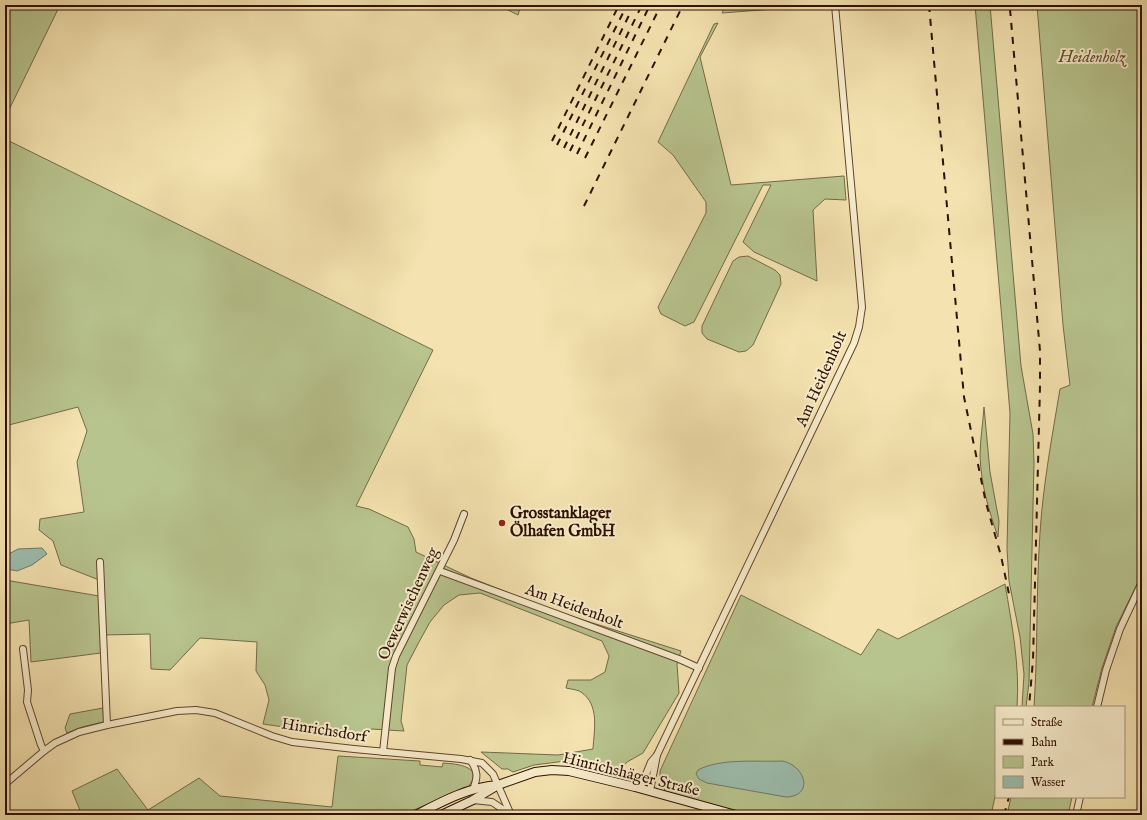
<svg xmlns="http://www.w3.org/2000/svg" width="1147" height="820" font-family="'IM FELL English',serif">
	<rect width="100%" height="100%" fill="#f4e3b0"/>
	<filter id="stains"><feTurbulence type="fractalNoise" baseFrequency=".005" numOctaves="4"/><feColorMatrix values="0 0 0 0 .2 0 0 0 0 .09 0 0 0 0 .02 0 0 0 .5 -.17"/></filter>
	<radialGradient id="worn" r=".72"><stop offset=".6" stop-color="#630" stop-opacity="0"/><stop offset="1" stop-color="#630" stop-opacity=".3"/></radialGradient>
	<g fill="#b8c48e" stroke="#736a48">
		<polygon points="5,5 60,5 5,118"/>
		<polygon points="498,5 521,5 518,15"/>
		<polygon points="726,5 827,5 722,13"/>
		<polygon points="975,5 990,5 1021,366 1033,434 1034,463 1029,682 1026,707 1022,707 1024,674 1020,637 1009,581 1007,549 1010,413"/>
		<path d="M 1037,5 L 1142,5 L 1142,574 L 1116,627 L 1102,668 L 1092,707 L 1034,707 C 1038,649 1036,591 1040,533 C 1043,485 1052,437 1060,389 L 1070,385 L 1063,325 Z"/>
		<polygon points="718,23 700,57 731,185 844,176 846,200 825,199 813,210 817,281 754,252 743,242 771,185 763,185 694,322 685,326 661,314 658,307 706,213 706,202 673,155 658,142 714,24"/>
		<path d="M 5,139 L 433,350 L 356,506 L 369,509 L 408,527 L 414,539 L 416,552 L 471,578 L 555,611 L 681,651 L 677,664 L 679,693 L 643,753 L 627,762 L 620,770 L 613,773 L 566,761 L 534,765 L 513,772 L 508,769 L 502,769 L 481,752 L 558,755 L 593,749 C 594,730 600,705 581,692 C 578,690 571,689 566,688 L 568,680 L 591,680 L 605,672 L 609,656 L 602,641 L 480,593 L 459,595 L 444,605 L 430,622 L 419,642 L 407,665 L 401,721 L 404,731 L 372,729 L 364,735 L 355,737 L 263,724 L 269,700 L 265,685 L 256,671 L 257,642 L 200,638 L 170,670 L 151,669 L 150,634 L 104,635 L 101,653 L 31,662 L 29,620 L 5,624 L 5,580 L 99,596 L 99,580 L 61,565 L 53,541 L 39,530 L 40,519 L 84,512 L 77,462 L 87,431 L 78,407 L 5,426 Z"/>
		<polygon points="748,256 775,270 780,275 781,284 753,345 746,351 739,352 707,339 702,333 702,326 733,261 739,257"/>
		<path d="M 984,407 L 990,472 L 999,521 L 998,537 C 989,511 981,485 980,456 C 980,440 983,423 984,407 Z"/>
		<path d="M 1005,584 C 1012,625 1020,666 1017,707 L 996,707 L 996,792 L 991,815 L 749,815 L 668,793 L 660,785 L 660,771 L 741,595 L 861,655 L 878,629 L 898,639 Z"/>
		<polygon points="103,708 104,720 103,722 82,727 67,733 65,728 70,714"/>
		<path d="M 338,756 L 420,761 L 420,765 L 442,767 L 443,763 C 457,764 485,766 468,787 L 402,815 L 82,815 L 72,791 L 117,769 L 148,810 L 199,778 L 220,796 L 332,807 Z"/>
		<polygon points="1011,797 1072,797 1068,815 1007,815"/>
	</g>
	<g fill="#9cbeae" stroke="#707869">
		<polygon points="42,548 47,554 32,565 17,571 7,569 5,566 5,556 18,549"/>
		<path d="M 782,761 C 805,765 815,796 786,797 L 707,783 L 699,779 L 696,774 L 698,770 C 720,758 756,762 782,761 Z"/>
	</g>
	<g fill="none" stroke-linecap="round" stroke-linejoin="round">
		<defs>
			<g id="street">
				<polyline points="100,562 107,725"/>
				<polyline points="440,571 679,659 699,668"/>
				<polyline points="23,649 28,690 27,702 41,745 44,751"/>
				<polyline points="1097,707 1106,670 1120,629 1142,582"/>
				<polyline points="383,752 392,668 396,656 454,540 464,514"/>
				<path d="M 470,760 C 478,770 478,778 473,789"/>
				<polyline points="5,784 44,751 55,743 79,732 107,725 177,711 196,710 215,713 272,736 292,742 354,749 461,759 482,763 493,774 511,815"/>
				<polyline points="640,789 651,762 657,755 854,343 859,327 862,307 835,5"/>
				<polyline points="650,791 657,755"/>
				<polyline points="473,800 492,802 510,814"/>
				<polyline points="1076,815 1080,797"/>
			</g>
			<g id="secondary">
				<path d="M 416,815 C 441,802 469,787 497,785"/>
				<polyline points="441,815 473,800 498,785 535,772 552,770 569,771 635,787 736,815"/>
			</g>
		</defs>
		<use href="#street" stroke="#60442d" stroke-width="8"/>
		<use href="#secondary" stroke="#2e0f01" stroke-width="10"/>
		<use href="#street" stroke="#f8edcc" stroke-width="6"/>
		<use href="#secondary" stroke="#f8edcc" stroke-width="8"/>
		<g stroke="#2e0f01" stroke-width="2" stroke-dasharray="7 7" stroke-linecap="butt">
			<polyline points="929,5 964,397 986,503 1001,556 1009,594"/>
			<polyline points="1010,9 1040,351 1040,386 1033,660 1029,707"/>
			<polyline points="552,141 619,5"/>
			<polyline points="557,145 627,5"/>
			<polyline points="564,148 634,5"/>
			<polyline points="570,151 642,5"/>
			<polyline points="577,154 650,5"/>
			<polyline points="585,158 661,5"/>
			<polyline points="584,206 683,5"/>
			<polyline points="1004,815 1009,797"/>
		</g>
	</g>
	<circle fill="#8f2418" stroke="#f8edcc" stroke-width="1.5" cx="502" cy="523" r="4"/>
	<g text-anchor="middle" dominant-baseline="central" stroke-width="4" stroke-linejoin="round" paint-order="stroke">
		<g font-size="16" font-style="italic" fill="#5e4e32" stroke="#f8edcc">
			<text x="1092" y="58">Heidenholz</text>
		</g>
		<g font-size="16" fill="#2e0f01" stroke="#f8edcc">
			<text transform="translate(822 379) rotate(-66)">Am Heidenholt</text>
			<text transform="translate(409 604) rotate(-65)">Oewerwischenweg</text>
			<text transform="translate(574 607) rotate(20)">Am Heidenholt</text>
			<text transform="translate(324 731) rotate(9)">Hinrichsdorf</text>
			<text transform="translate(631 775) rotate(14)">Hinrichshäger Straße</text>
		</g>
		<g font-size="16" font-weight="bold" fill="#2e0f01" stroke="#f8edcc" text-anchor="start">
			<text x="510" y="514">Grosstanklager<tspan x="510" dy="18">Ölhafen GmbH</tspan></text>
		</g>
	</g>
	<rect width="1147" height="820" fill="none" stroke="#f4e3b0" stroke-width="20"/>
	<rect x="6" y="6" width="1135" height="808" fill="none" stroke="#2e0f01" stroke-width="2"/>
	<rect x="10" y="10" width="1127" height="800" fill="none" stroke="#2e0f01"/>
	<rect x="995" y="706" width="130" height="92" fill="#f8edcc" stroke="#a7947b"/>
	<rect x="1003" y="719" width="20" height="6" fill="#f8edcc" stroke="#a7947b"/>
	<text x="1031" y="726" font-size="12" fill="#2e0f01">Straße</text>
	<rect x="1003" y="739" width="20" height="6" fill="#2e0f01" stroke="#a7947b"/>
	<text x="1031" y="746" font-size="12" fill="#2e0f01">Bahn</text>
	<rect x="1003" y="756" width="20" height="12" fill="#b8c48e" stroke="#a7947b"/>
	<text x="1031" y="766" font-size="12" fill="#2e0f01">Park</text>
	<rect x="1003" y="776" width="20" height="12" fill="#9cbeae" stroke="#a7947b"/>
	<text x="1031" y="786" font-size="12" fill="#2e0f01">Wasser</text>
	<rect width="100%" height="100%" filter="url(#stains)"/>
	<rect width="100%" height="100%" fill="url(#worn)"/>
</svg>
